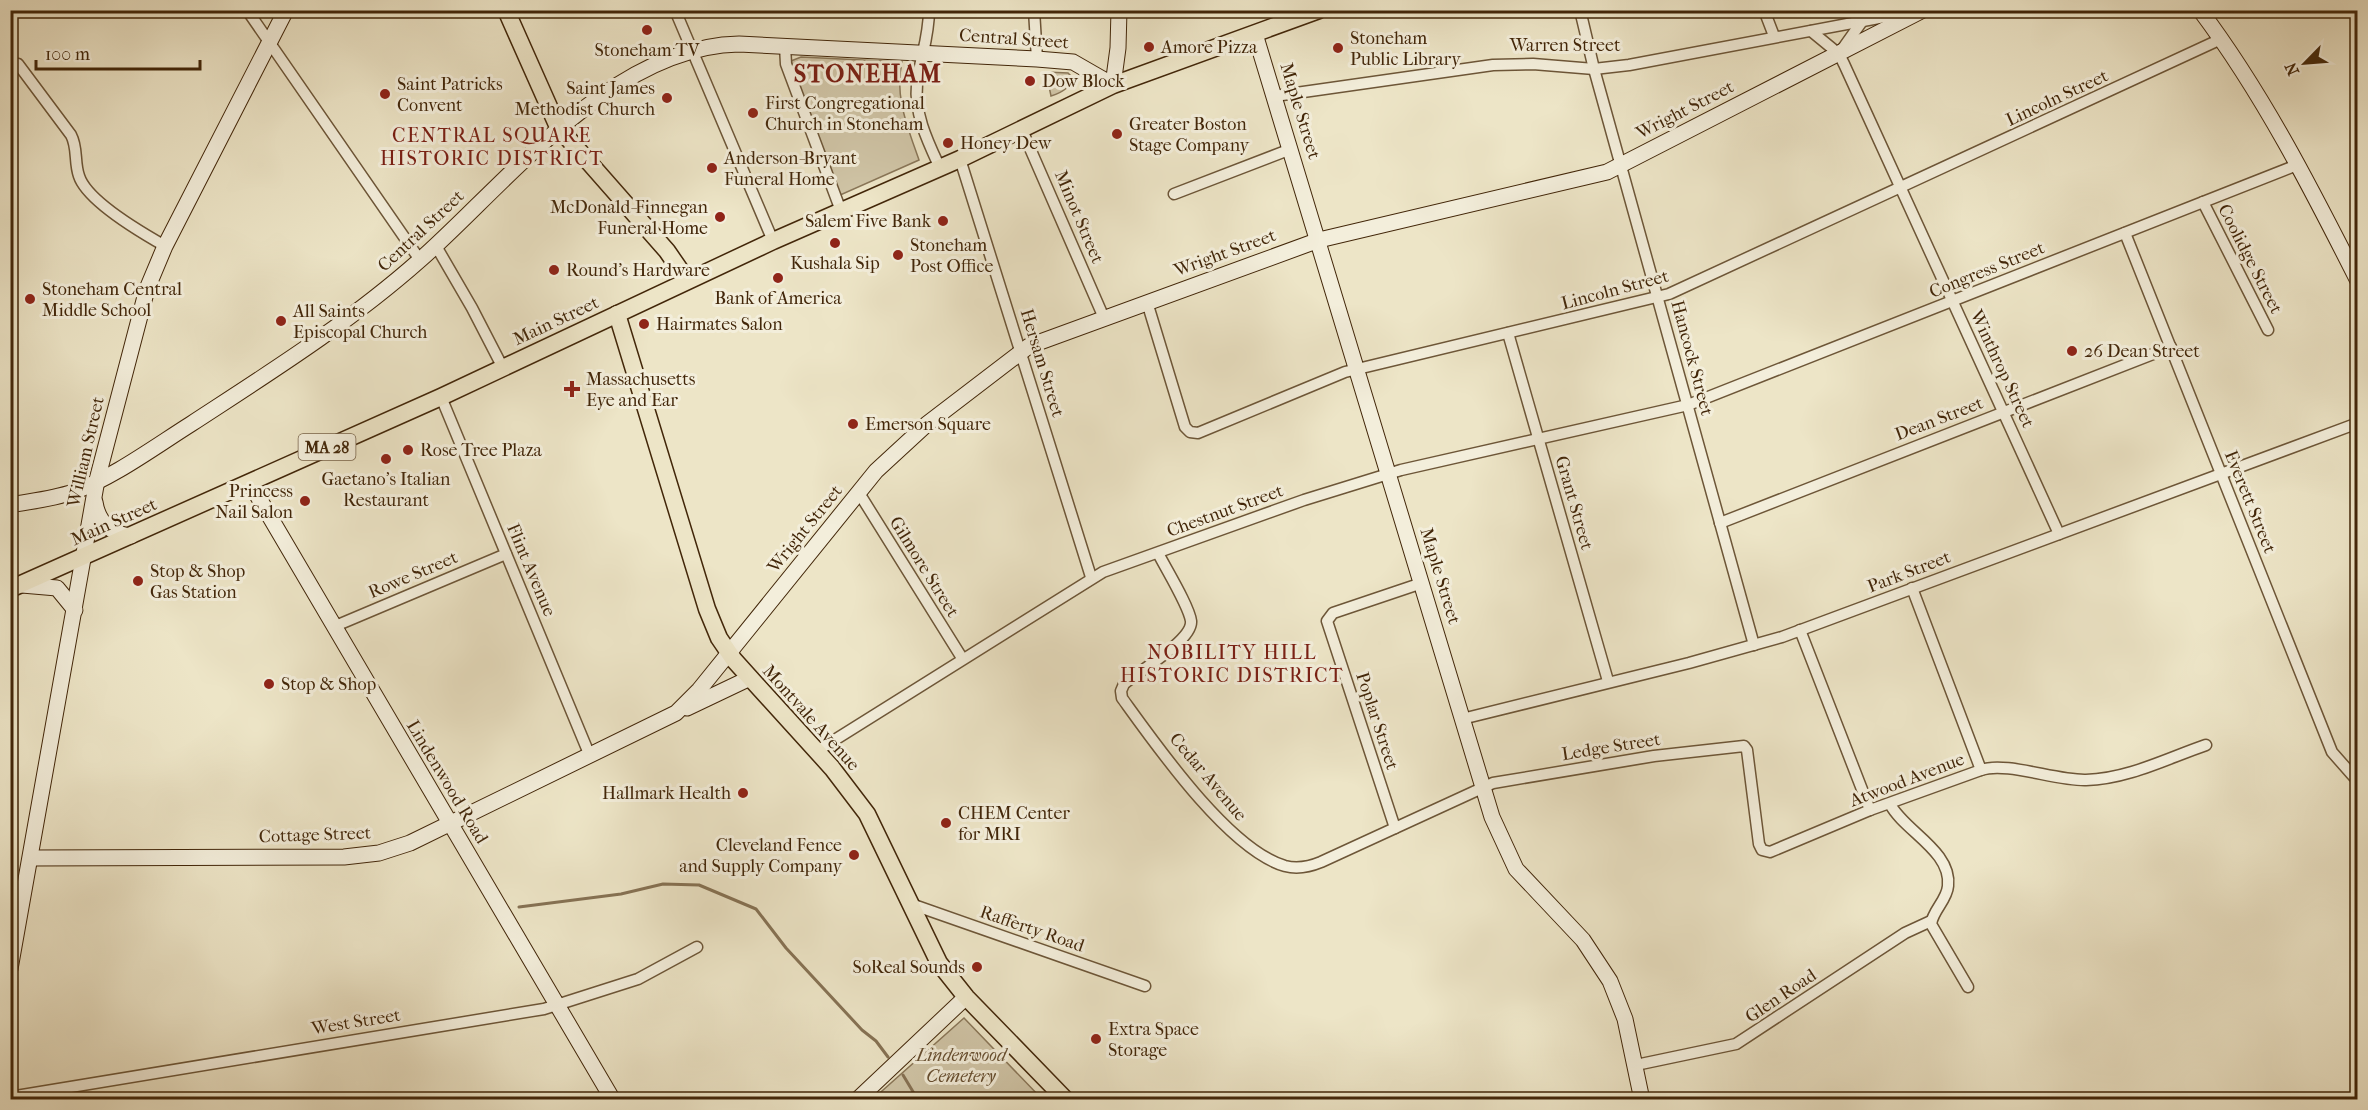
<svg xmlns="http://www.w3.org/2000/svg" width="2368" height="1110" font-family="'IM FELL French Canon',serif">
	<rect width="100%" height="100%" fill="#ede5c7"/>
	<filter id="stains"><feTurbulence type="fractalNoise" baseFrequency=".00333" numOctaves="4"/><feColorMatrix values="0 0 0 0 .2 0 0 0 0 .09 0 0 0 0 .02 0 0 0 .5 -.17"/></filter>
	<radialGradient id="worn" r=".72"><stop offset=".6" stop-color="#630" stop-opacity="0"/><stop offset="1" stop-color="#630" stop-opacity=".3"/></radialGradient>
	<g fill="#d0c5a7" stroke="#897658" stroke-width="1.5">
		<path d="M 801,57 L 902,62 C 894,96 908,128 919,160 L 838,196 L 791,61 Z"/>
		<path d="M 1046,72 L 1068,73 L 1072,77 C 1071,88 1061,93 1051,96 Z"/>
		<polygon points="964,1018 1042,1099 873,1099"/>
	</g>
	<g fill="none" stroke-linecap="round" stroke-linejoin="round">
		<g stroke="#867254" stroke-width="3">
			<polyline points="519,907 621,894 663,884 699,885 756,909 786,948 862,1030 876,1041 888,1057"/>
			<polyline points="903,1075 918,1100"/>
		</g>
		<defs>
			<g id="street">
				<polyline points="247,10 420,260"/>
				<polyline points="675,10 773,241"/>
				<path d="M 929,10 C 929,38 920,58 917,84 C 914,114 928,142 940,168"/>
				<polyline points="1034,10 1037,59"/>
				<polyline points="1580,10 1594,69 1754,645"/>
				<polyline points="1764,10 1774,36"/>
				<polyline points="1811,31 1839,54 1844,64 2059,534"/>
				<polyline points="785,46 786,64 841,211"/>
				<polyline points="1841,51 1863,20 1861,10"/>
				<path d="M 18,64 L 71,135 C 78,148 74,162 79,176 C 87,201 142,233 165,246"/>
				<polyline points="1275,96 1493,65 1533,64 1594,69 1629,65 1911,12"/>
				<polyline points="1022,130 1104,318"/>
				<polyline points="960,159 1091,577"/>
				<polyline points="1174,194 1291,149"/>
				<polyline points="2203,202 2268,330"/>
				<polyline points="2125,233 2332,752 2354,777"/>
				<polyline points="436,246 472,308 503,368"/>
				<polyline points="1147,302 1185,427 1190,432 1198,433 1345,372 1669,294 2221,39"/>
				<polyline points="1508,333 1608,681"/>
				<polyline points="441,397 590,756"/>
				<polyline points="859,493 962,658"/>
				<polyline points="1720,523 2171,347"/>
				<path d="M 1158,553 C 1166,569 1189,606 1191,621 C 1193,640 1139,671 1124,684 L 1121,691 L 1122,698 C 1156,745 1229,850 1285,866 C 1297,869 1309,867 1321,862 L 1493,783 L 1654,756 L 1744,746 L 1747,750 L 1759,844 L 1762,850 L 1770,852 L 1870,810 L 1981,770 L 1912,588"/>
				<polyline points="333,627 506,554"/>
				<polyline points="1800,630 1870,810"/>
				<polyline points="1462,719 1689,663 1782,637 2358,423"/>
				<polyline points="817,751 1103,572 1304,500 1401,470 1688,405 2297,165"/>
				<path d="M 1981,770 C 2006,761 2056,781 2086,780 C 2128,779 2168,758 2206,745"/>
				<path d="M 1890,804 C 1904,831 1952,851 1948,886 C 1947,900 1933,910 1931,924 L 1968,987"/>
				<polyline points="1395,828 1327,621 1333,613 1422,583"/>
				<polyline points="908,903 1145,986"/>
				<polyline points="1636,1065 1736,1044 1905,933 1931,921"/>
				<polyline points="10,1097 544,1009 638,979 697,947"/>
			</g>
			<g id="secondary">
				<path d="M 2200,10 C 2263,94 2311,188 2358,281"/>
				<polyline points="1255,34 1492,817 1516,869 1583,940 1610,981 1625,1019 1642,1100"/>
				<polyline points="250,483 613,1100"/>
				<path d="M 95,502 C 98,522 111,534 131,536"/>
				<path d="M 10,505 C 31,501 53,499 73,492 C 111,479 156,446 191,424 C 269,373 349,323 420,260 C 507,183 613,46 739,44 L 1037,59 L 1073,62 L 1113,85 L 1118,48 L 1119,10"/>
				<polyline points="22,585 57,588 75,610"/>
				<polyline points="687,708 750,678"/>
				<polyline points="32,858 344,857 379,853 410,843 676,713 699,690 876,471 927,424 1029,346 1319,240 1607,172 1923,10"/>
				<polyline points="10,969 97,480 147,289 165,246 286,10"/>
				<polyline points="857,1100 966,997"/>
			</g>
			<g id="primary">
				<polyline points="506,10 558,127 667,251 687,280"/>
				<polyline points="617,314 707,609 719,638 734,660 832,768 867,814 939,963 966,997 1066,1100"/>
				<polyline points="10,589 441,397 773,241 960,159 1113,85 1319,10"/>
			</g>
		</defs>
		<use href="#street" stroke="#6d5638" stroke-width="13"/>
		<use href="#secondary" stroke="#422609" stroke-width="17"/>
		<use href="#primary" stroke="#422609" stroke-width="19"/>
		<use href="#street" stroke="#f3eedb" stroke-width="10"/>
		<use href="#secondary" stroke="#f3eedb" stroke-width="15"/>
		<use href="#primary" stroke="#ede5c7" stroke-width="16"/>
	</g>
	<g fill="#8f2418" stroke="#f3eedb" stroke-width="2">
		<circle cx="647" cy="30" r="6"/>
		<circle cx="1149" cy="47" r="6"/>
		<circle cx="1338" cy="48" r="6"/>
		<circle cx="1030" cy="81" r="6"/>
		<circle cx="385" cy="94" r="6"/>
		<circle cx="667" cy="98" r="6"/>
		<circle cx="753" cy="113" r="6"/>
		<circle cx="1117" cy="134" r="6"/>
		<circle cx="948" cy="143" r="6"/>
		<circle cx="712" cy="168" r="6"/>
		<circle cx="720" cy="217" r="6"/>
		<circle cx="943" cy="221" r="6"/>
		<circle cx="835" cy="243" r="6"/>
		<circle cx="898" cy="255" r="6"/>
		<circle cx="554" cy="270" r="6"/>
		<circle cx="778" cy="278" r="6"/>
		<circle cx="30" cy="299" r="6"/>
		<circle cx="281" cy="321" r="6"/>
		<circle cx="644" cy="324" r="6"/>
		<circle cx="2072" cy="351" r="6"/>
		<path d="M569 380h6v6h6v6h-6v6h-6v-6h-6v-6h6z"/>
		<circle cx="853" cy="424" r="6"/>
		<circle cx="408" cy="450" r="6"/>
		<circle cx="386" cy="459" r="6"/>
		<circle cx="305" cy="501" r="6"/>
		<circle cx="138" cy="581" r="6"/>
		<circle cx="269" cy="684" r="6"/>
		<circle cx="743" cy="793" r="6"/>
		<circle cx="946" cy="823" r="6"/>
		<circle cx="854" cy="855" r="6"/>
		<circle cx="977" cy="967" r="6"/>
		<circle cx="1096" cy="1039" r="6"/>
	</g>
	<g text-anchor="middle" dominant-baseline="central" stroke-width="6" stroke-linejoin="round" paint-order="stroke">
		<rect fill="#f3eedb" stroke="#776248" stroke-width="1.5" x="298.5" y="434" width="57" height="26" rx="4.5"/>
		<g font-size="16" font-weight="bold" fill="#422609">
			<text x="327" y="447">MA 28</text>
		</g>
		<g font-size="18" fill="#422609" stroke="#f3eedb" text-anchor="start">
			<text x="1350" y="38">Stoneham<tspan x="1350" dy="21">Public Library</tspan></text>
			<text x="1161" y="47">Amore Pizza</text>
			<text x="647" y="50" text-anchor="middle">Stoneham TV</text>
			<text x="1042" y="81">Dow Block</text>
			<text x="397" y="84">Saint Patricks<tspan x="397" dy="21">Convent</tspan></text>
			<text x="655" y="88" text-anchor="end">Saint James<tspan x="655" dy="21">Methodist Church</tspan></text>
			<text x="765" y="103">First Congregational<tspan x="765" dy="21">Church in Stoneham</tspan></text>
			<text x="1129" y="124">Greater Boston<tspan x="1129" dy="21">Stage Company</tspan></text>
			<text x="960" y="143">Honey Dew</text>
			<text x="724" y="158">Anderson-Bryant<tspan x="724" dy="21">Funeral Home</tspan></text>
			<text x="708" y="207" text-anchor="end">McDonald-Finnegan<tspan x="708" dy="21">Funeral Home</tspan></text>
			<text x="931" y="221" text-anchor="end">Salem Five Bank</text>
			<text x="910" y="245">Stoneham<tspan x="910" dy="21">Post Office</tspan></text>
			<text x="835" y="263" text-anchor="middle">Kushala Sip</text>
			<text x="566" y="270">Round's Hardware</text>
			<text x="42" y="289">Stoneham Central<tspan x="42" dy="21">Middle School</tspan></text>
			<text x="778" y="298" text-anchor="middle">Bank of America</text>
			<text x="293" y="311">All Saints<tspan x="293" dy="21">Episcopal Church</tspan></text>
			<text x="656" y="324">Hairmates Salon</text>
			<text x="2084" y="351">26 Dean Street</text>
			<text x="586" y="379">Massachusetts<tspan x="586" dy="21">Eye and Ear</tspan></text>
			<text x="865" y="424">Emerson Square</text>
			<text x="420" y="450">Rose Tree Plaza</text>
			<text x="386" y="479" text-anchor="middle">Gaetano's Italian<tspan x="386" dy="21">Restaurant</tspan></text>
			<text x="293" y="491" text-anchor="end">Princess<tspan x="293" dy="21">Nail Salon</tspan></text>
			<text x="150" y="571">Stop &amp; Shop<tspan x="150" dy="21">Gas Station</tspan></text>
			<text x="281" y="684">Stop &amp; Shop</text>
			<text x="731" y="793" text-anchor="end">Hallmark Health</text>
			<text x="958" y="813">CHEM Center<tspan x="958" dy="21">for MRI</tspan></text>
			<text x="842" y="845" text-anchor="end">Cleveland Fence<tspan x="842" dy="21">and Supply Company</tspan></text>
			<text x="965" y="967" text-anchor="end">SoReal Sounds</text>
			<text x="1108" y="1029">Extra Space<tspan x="1108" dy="21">Storage</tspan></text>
		</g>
		<g font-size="18" fill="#422609" stroke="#f3eedb">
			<text transform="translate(1014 39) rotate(4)">Central Street</text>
			<text x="1565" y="45">Warren Street</text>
			<text transform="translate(2057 98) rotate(-25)">Lincoln Street</text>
			<text transform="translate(1685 110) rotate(-27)">Wright Street</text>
			<text transform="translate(1300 111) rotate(73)">Maple Street</text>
			<text transform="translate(1079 217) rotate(67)">Minot Street</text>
			<text transform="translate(421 231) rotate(-43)">Central Street</text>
			<text transform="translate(1225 253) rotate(-20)">Wright Street</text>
			<text transform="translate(2250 259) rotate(63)">Coolidge Street</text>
			<text transform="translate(1987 270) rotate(-22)">Congress Street</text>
			<text transform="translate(1615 290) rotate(-15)">Lincoln Street</text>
			<text transform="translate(556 321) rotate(-25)">Main Street</text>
			<text transform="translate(1692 358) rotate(75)">Hancock Street</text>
			<text transform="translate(1042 363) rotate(73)">Hersam Street</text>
			<text transform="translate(2002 369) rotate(65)">Winthrop Street</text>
			<text transform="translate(1939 419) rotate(-21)">Dean Street</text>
			<text transform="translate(86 452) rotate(-77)">William Street</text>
			<text transform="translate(2250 502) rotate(68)">Everett Street</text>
			<text transform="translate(1574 503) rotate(74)">Grant Street</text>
			<text transform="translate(1225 511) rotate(-20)">Chestnut Street</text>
			<text transform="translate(114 522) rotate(-24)">Main Street</text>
			<text transform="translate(805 529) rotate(-51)">Wright Street</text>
			<text transform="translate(924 567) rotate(58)">Gilmore Street</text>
			<text transform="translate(531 570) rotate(67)">Flint Avenue</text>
			<text transform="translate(1909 572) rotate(-21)">Park Street</text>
			<text transform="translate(413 575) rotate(-23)">Rowe Street</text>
			<text transform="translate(1440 576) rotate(73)">Maple Street</text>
			<text transform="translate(811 718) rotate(48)">Montvale Avenue</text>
			<text transform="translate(1377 721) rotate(72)">Poplar Street</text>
			<text transform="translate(1611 747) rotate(-9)">Ledge Street</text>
			<text transform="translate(1208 777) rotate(50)">Cedar Avenue</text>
			<text transform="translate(1907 780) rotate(-21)">Atwood Avenue</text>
			<text transform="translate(447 782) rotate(59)">Lindenwood Road</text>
			<text transform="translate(315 835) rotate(-2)">Cottage Street</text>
			<text transform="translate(1032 929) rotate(19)">Rafferty Road</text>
			<text transform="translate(1781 996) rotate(-34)">Glen Road</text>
			<text transform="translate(356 1022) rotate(-9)">West Street</text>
		</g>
		<g font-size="18" font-style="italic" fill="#664e30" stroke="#f3eedb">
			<text x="961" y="1055">Lindenwood<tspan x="961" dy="21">Cemetery</tspan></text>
		</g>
		<g font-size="20" letter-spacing="1.5" fill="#7a1f14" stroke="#f3eedb">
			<text x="492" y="135">CENTRAL SQUARE<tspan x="492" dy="23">HISTORIC DISTRICT</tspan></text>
			<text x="1232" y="652">NOBILITY HILL<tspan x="1232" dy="23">HISTORIC DISTRICT</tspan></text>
		</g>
		<g font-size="24" font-weight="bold" letter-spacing="1.5" fill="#7a1f14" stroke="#f3eedb">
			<text x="868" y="74">STONEHAM</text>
		</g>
	</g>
	<rect width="2368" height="1110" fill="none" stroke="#ede5c7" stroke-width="36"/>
	<rect x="12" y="12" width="2344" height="1086" fill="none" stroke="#422609" stroke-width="3"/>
	<rect x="18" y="18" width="2332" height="1074" fill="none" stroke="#422609" stroke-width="1.5"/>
	<g transform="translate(2305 63) rotate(245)" stroke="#f3eedb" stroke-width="4.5" paint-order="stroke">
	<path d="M0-4.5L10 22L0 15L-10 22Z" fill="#422609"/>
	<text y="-9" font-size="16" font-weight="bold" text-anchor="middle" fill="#422609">N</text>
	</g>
	<path d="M36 60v9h164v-9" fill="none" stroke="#422609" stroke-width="3"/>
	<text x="45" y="60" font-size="18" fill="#422609" stroke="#f3eedb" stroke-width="4.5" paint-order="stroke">100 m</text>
	<rect width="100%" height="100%" filter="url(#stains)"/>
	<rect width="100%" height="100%" fill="url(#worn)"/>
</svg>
